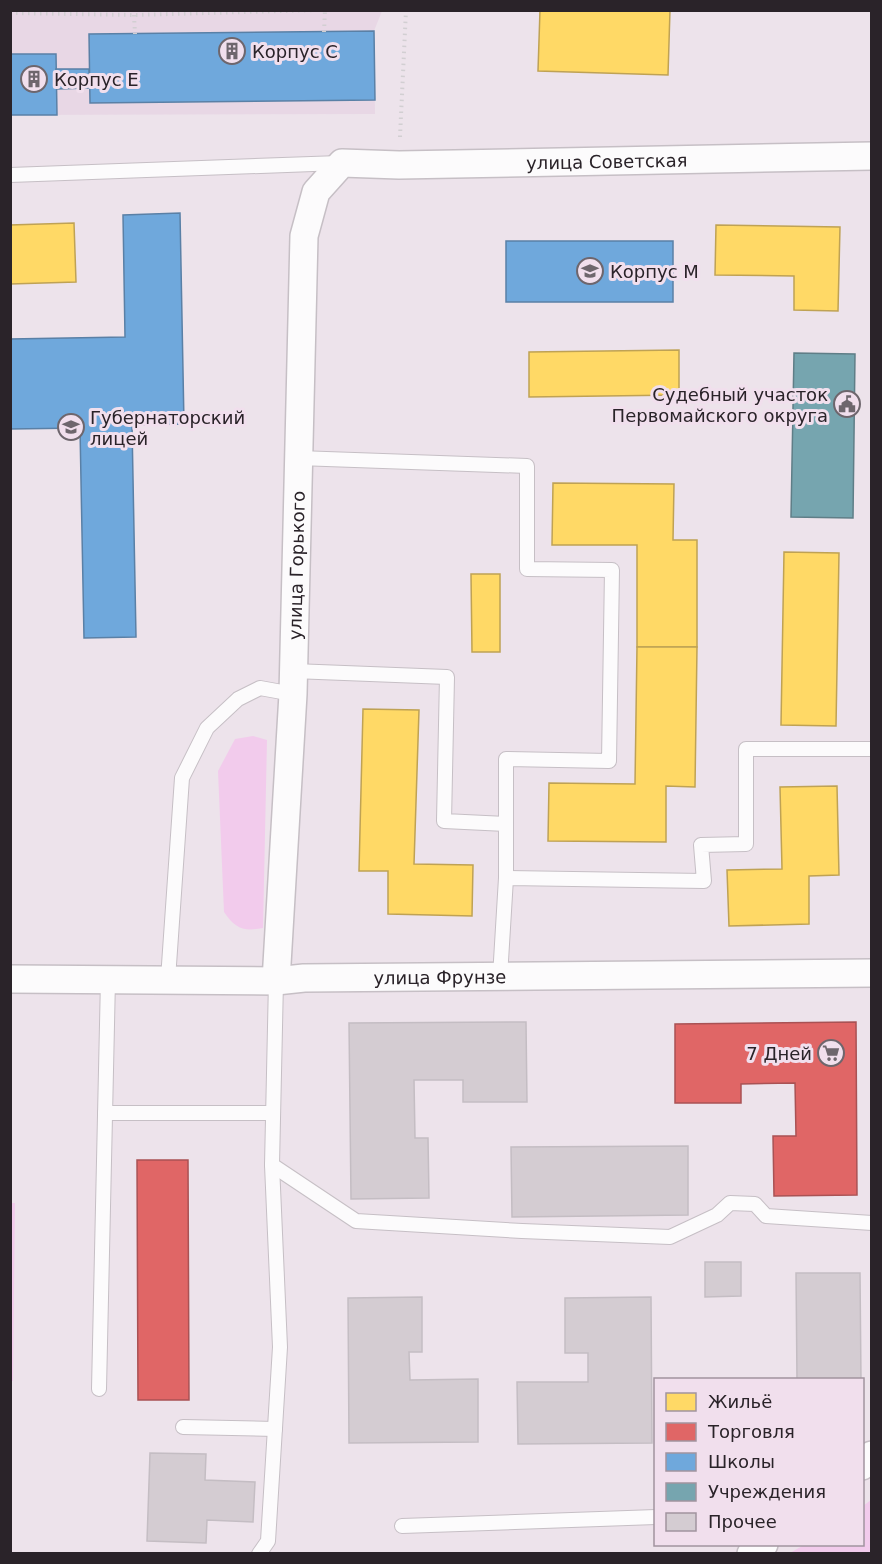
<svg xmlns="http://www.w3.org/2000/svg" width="882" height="1564" font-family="'DejaVu Sans',sans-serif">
	<rect width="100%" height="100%" fill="#ede3eb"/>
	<polygon fill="#e8d7e5" points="10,11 382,11 374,31 375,114 11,115"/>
	<g fill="#f2cbec">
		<path d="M 253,736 L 267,740 L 263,928 C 243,932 235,928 224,912 L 218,771 L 235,739 Z"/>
		<polygon points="11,1203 15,1203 13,1381 10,1381"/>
		<polygon points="871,1500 871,1553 790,1553 804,1545 862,1544 863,1506"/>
	</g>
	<g fill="#ffd966" stroke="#bfa254" stroke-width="1.5">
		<polygon points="540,10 670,10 668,75 538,71"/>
		<polygon points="74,223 76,282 10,284 10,225"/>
		<polygon points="716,225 840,227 838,311 794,310 794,276 715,275"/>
		<polygon points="679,350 679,395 529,397 529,352"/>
		<polygon points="553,483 674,484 673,540 697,540 697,647 637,647 637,545 552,545"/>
		<polygon points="784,552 839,553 836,726 781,725"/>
		<polygon points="471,574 500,574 500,652 472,652"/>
		<polygon points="637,647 697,647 695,787 666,786 666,842 548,841 549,783 635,784"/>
		<polygon points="363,709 419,710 414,864 473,865 472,916 388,914 388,871 359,871"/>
		<polygon points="837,786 839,875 809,876 809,924 729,926 727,870 782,869 780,787"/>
	</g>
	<g fill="#e06666" stroke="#a95254" stroke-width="1.5">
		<polygon points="856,1022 857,1195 774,1196 773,1136 796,1136 795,1083 741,1084 741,1103 675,1103 675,1024"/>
		<polygon points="137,1160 188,1160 189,1400 138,1400"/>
	</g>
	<g fill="#6fa8dc" stroke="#5a80a6" stroke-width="1.5">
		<polygon points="374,31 375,100 90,103 89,34"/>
		<polygon points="10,54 56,54 57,115 10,115"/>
		<polygon points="56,69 89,69 89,88 57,89"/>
		<polygon points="180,213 184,424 132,425 136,637 84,638 80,428 10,429 10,339 125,337 123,215"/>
		<rect x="506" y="241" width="167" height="61"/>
	</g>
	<polygon fill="#76a5af" stroke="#5f7e87" stroke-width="1.5" points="794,353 855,354 853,518 791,517"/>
	<g fill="#d4ccd2" stroke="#c4bdc3" stroke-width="1.5">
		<polygon points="526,1022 527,1102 463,1102 463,1080 414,1080 415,1138 428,1138 429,1198 351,1199 349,1023"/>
		<polygon points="688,1146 688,1215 512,1217 511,1147"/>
		<polygon points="705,1262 741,1262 741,1296 705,1297"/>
		<polygon points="796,1273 860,1273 861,1380 797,1380"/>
		<polygon points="422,1297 422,1352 409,1352 410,1380 478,1379 478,1442 349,1443 348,1298"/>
		<polygon points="651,1297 652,1443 518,1444 517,1382 588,1382 588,1353 565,1353 565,1298"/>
		<polygon points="150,1453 206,1454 205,1480 255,1482 253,1522 207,1520 206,1543 147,1541"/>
	</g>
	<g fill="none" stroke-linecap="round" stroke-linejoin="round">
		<defs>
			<g id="service">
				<polyline points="10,175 340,163"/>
				<polyline points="298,458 527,466 527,569 612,570 609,761 506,759 506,824"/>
				<polyline points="293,671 447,677 444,821 506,824 506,878"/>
				<polyline points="500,977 506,878 704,881 701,845 746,844 746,749 872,749"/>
				<polyline points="168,979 182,778 207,728 238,699 260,688 293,694"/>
				<polyline points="105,1113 273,1113"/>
				<polyline points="272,1165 356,1221 522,1231 670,1237 717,1215 730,1203 755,1204 766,1216 872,1223"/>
				<polyline points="99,1389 108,979"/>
				<polyline points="183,1427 275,1429"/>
				<polyline points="402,1526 656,1517"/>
				<polyline points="259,1554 268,1541 280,1347 272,1165 276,981"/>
			</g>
			<g id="minor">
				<path id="s1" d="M 10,979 L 276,981 L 304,978 L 872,973"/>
				<path id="s2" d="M 276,981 L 293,694 L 304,236 L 316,192 L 342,163 L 399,165 L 872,156"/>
				<polyline points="862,1466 872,1455"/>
				<polyline points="751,1554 764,1544"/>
			</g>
		</defs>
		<use href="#service" stroke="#c6bfc5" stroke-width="16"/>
		<use href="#minor" stroke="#c6bfc5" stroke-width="30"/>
		<g stroke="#d2cfd2" stroke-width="4" stroke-dasharray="1.5 4.5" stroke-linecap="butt">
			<polyline points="10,13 134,15 319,10"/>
			<polyline points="134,15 135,34"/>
			<polyline points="324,32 325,10"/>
			<polyline points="400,137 406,10"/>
		</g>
		<use href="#service" stroke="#fcfbfc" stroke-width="14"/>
		<use href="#minor" stroke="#fcfbfc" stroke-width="27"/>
	</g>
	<defs>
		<symbol id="building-ring" viewBox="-11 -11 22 22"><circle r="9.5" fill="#f1dfed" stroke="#6e666d" stroke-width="1.5"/><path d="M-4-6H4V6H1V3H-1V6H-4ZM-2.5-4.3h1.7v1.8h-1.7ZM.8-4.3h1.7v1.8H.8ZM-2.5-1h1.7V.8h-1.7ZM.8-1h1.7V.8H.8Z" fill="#6e666d"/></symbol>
		<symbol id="university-ring" viewBox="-11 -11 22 22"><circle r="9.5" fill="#f1dfed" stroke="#6e666d" stroke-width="1.5"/><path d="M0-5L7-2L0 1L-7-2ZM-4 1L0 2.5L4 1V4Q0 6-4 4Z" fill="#6e666d"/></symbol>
		<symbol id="civic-ring" viewBox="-11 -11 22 22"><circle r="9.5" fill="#f1dfed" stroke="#6e666d" stroke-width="1.5"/><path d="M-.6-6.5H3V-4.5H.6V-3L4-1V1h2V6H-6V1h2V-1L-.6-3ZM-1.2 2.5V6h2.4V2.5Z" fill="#6e666d"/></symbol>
		<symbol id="school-ring" viewBox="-11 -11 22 22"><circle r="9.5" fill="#f1dfed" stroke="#6e666d" stroke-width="1.5"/><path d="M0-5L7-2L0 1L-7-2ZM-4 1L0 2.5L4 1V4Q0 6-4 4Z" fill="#6e666d"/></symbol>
		<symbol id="supermarket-ring" viewBox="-11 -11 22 22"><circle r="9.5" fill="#f1dfed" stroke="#6e666d" stroke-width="1.5"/><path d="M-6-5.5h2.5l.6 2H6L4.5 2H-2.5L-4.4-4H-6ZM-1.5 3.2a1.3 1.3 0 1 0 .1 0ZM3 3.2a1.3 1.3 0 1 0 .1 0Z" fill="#6e666d"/></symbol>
	</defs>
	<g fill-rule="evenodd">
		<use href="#building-ring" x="217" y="36" width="30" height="30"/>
		<use href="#building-ring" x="19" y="64" width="30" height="30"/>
		<use href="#university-ring" x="575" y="256" width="30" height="30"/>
		<use href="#civic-ring" x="832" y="389" width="30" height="30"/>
		<use href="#school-ring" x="56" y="412" width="30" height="30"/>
		<use href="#supermarket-ring" x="816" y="1038" width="30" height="30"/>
	</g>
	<g text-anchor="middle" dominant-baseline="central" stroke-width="6" stroke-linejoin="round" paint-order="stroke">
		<g font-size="18" fill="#2a2329" stroke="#f1dfed" text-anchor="start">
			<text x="252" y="51">Корпус С</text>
			<text x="54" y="79">Корпус Е</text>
			<text x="610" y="271">Корпус M</text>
			<text x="828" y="394" text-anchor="end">Судебный участок<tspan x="828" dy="21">Первомайского округа</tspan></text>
			<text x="90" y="417">Губернаторский<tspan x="90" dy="21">лицей</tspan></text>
			<text x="812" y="1053" text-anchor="end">7 Дней</text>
		</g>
		<g font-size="18" fill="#2a2329" stroke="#f1dfed">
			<text stroke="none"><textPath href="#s2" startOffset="1095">улица Советская</textPath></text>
			<text stroke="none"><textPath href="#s2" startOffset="416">улица Горького</textPath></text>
			<text stroke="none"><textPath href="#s1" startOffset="430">улица Фрунзе</textPath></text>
		</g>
	</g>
	<rect width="882" height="1564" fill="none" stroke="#2a2329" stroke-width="24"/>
	<rect x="654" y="1378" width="210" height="168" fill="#f1dfed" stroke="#a1949f" stroke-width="1.5"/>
	<rect x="666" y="1393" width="30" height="18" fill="#ffd966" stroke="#a1949f" stroke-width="1.5"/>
	<text x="708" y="1408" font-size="18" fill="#2a2329">Жильё</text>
	<rect x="666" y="1423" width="30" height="18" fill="#e06666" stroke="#a1949f" stroke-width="1.5"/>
	<text x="708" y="1438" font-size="18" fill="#2a2329">Торговля</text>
	<rect x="666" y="1453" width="30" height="18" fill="#6fa8dc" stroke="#a1949f" stroke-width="1.5"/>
	<text x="708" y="1468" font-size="18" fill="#2a2329">Школы</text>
	<rect x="666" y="1483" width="30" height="18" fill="#76a5af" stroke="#a1949f" stroke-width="1.5"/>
	<text x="708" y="1498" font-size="18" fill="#2a2329">Учреждения</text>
	<rect x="666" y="1513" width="30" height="18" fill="#d4ccd2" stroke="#a1949f" stroke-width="1.5"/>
	<text x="708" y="1528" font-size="18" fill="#2a2329">Прочее</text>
</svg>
